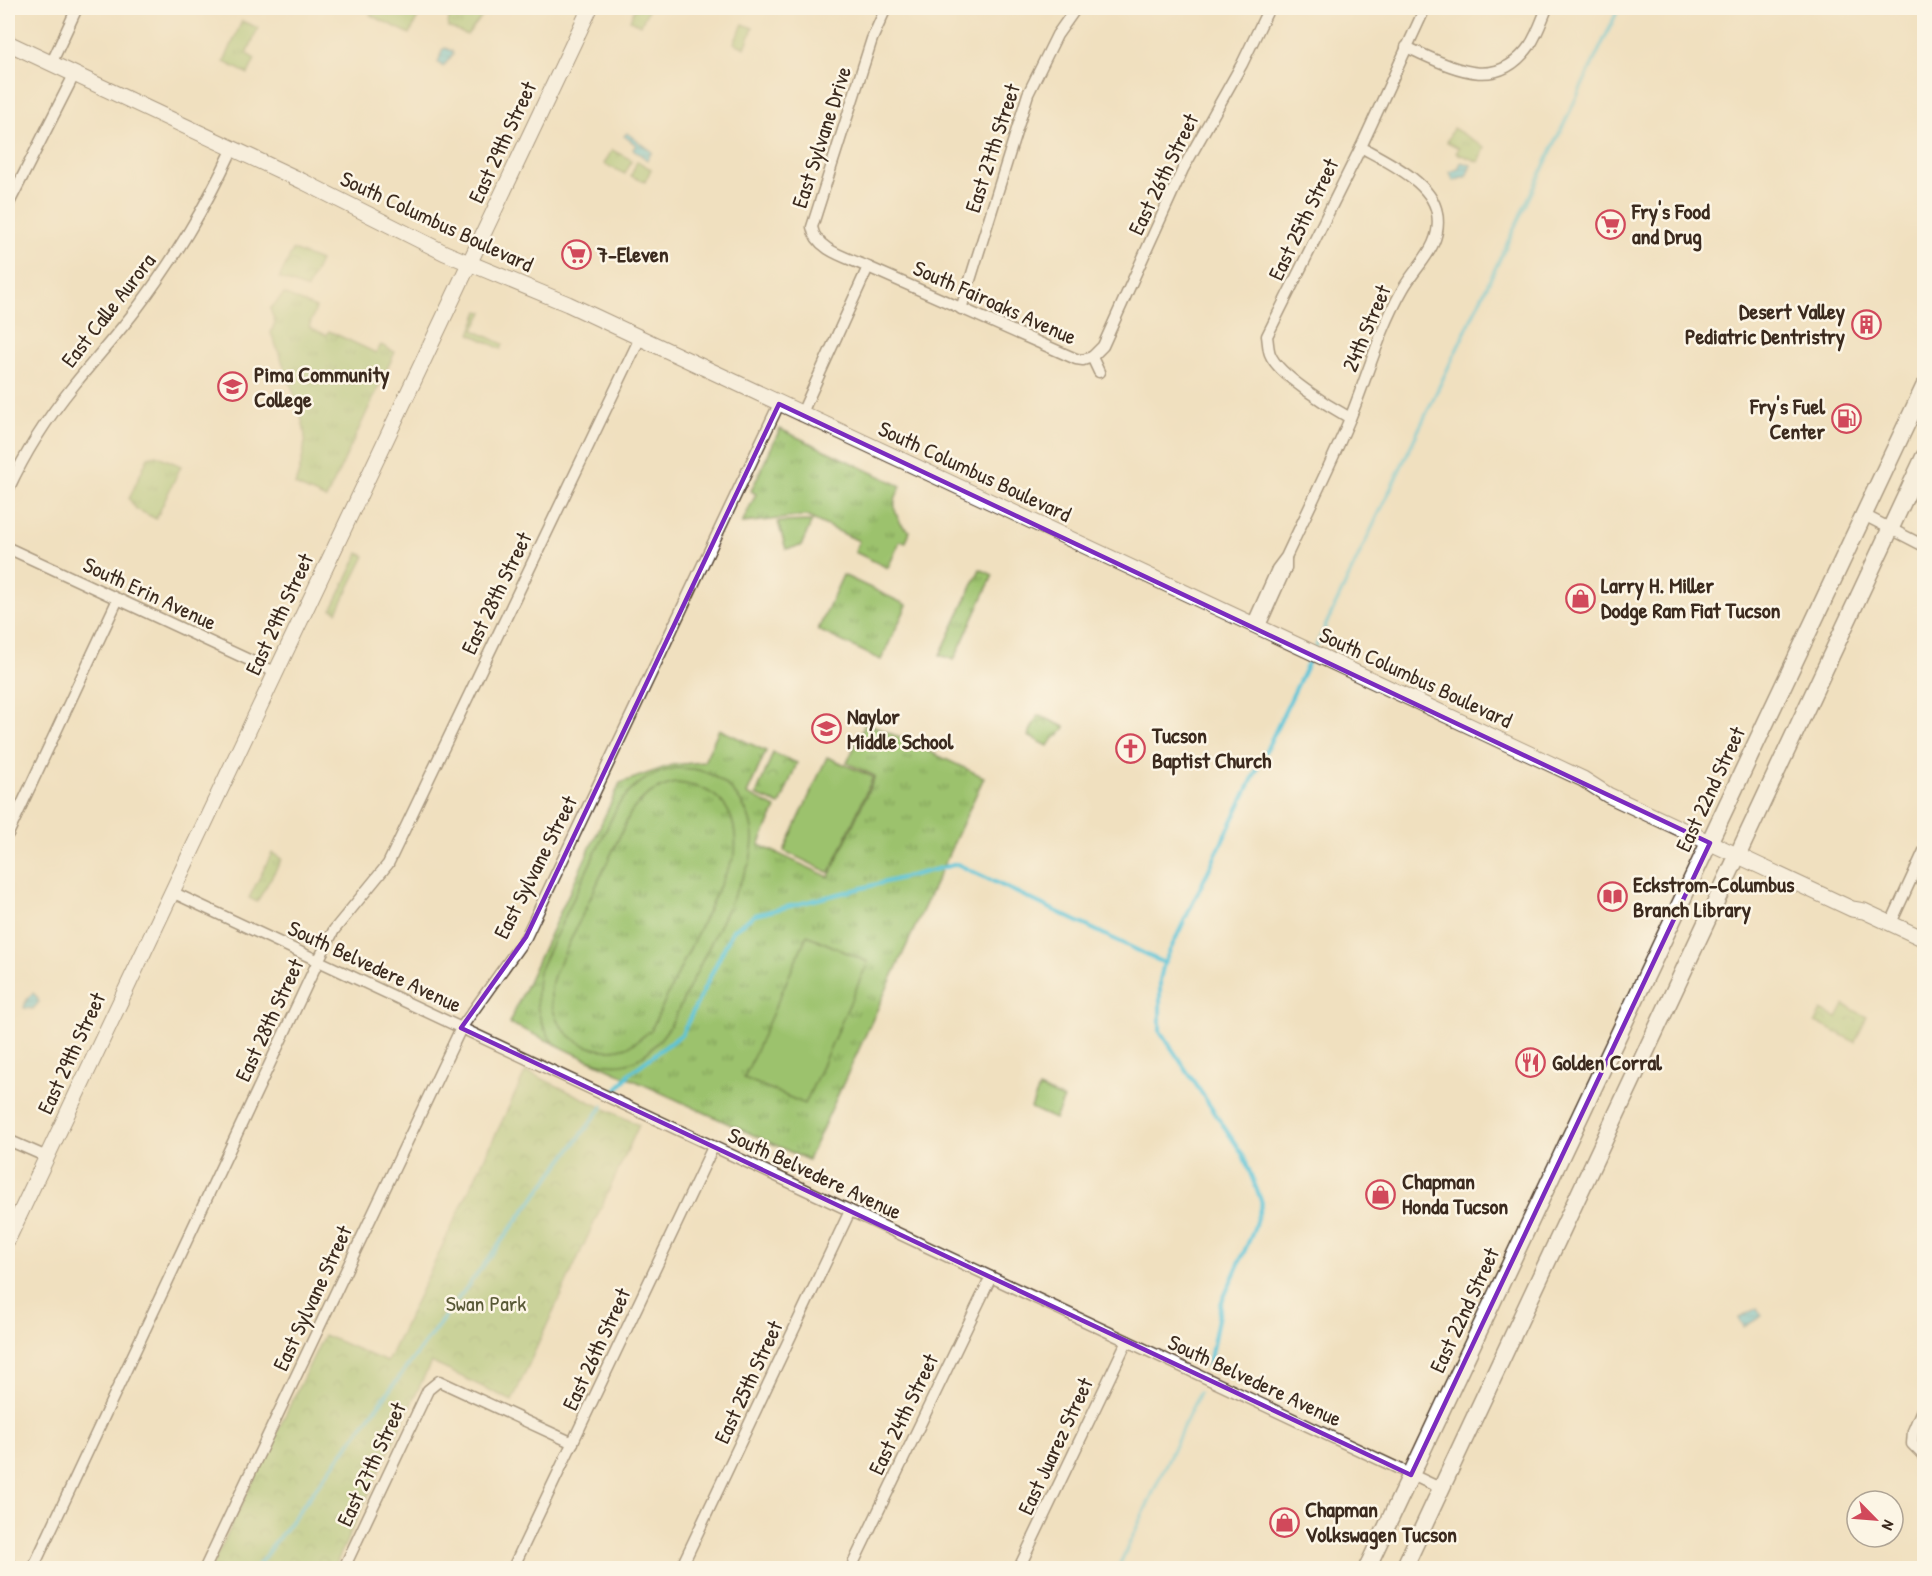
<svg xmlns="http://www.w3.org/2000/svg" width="1932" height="1576" font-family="'Patrick Hand',sans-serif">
	<defs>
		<pattern id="grass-tufts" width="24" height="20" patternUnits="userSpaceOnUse" patternTransform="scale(1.5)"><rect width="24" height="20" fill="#9cc26d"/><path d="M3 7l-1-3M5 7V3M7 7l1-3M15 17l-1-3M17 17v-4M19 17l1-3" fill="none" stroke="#809e59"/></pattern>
		<pattern id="park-crowns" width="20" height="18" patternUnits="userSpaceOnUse" patternTransform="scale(1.5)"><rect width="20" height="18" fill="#9cc26d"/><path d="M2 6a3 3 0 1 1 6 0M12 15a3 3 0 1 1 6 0" fill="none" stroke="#809e59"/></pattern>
		<pattern id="water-rules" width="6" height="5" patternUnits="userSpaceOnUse" patternTransform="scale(1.5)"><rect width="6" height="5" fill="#5bc4d8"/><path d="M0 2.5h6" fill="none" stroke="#4c9faf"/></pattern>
	</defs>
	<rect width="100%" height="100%" fill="#fcf5e5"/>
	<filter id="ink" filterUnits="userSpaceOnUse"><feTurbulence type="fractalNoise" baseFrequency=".0167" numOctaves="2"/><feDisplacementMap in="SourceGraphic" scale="12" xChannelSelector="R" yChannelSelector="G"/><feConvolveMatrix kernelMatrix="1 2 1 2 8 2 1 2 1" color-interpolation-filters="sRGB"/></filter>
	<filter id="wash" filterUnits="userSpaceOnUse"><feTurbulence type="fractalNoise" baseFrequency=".008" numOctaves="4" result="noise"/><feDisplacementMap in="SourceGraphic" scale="24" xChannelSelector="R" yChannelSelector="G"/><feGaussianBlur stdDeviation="1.35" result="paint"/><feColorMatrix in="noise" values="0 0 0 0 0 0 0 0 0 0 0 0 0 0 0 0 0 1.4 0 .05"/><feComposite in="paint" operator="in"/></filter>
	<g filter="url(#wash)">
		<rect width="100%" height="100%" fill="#f0e0bf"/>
		<g fill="url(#grass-tufts)" stroke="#6c7646" stroke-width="1.5">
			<polygon points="450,8 489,8 467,35 448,27"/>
			<polygon points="242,21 258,28 247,54 255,59 248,74 224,62"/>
			<polygon points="1453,128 1485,147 1479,162 1456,153 1459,148 1447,142"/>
			<path d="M 284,294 L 316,308 L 309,327 L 326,335 L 329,331 L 376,353 L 381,345 L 395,352 L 326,499 L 295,485 C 300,470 304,456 305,440 C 305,415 281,359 271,333 L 275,322 L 270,309 Z"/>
			<polygon points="479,311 483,312 474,330 503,344 501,349 470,334"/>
			<path d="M 780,429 L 901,486 C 899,490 896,496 895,500 C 893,512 900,527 910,531 L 906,542 L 900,541 L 888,568 L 855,552 L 859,541 L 806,516 L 742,523 L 756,494 L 751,491 Z"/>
			<polygon points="156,455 181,466 156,519 136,509 129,499 148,457"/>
			<polygon points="359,553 365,556 337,612 332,609"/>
			<polygon points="980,569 993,575 954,660 940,655"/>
			<polygon points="843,575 907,605 881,660 818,630"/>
			<polygon points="866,722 984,777 808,1160 509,1023 620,783 672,765 704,762 719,729 766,751 747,794 776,808 759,845 829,877 875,776 847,763"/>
			<polygon points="272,853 282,859 257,902 249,898"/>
		</g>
		<g fill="url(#park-crowns)" stroke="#6c7646" stroke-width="1.5">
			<polygon points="635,8 649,8 641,25 630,20"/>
			<polygon points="743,24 753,28 745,48 734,43"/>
			<polygon points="612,150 632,160 625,174 604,164"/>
			<polygon points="293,250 320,261 307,289 279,278"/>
			<path d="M 1038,715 L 1065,727 C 1061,736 1052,737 1048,746 L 1028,736 Z"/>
			<polygon points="773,753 797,763 780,805 756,795"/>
			<polygon points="1844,1005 1867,1017 1855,1042 1815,1022 1821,1010 1837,1018"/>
			<polygon points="526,1071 639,1125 512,1401 431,1362 334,1568 211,1568 324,1335 387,1362"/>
		</g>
		<g fill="#9cc26d" stroke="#6c7646" stroke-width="1.5" fill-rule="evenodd">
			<polygon points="373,8 415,8 421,10 410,34 370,15"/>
			<polygon points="637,161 651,169 645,182 631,176"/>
			<polygon points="812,521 801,546 786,549 778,522"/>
			<polygon points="827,757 873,777 830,873 784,851"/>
			<path d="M 675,768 C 682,769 691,768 698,770 C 728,778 752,807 753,839 C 753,846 751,854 750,862 L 672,1023 C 648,1060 624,1076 580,1056 C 572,1052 559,1047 552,1041 C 549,1038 547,1032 545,1029 C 534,1009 536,992 539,971 L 618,805 C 636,783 647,775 675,768 ZM 675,783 C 719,786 739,811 735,854 L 651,1030 C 641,1038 632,1047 619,1049 C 583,1056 549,1028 551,991 C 551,985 553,978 555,973 L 631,812 C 644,795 655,788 675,783 Z"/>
			<polygon points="807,935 868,962 805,1104 744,1078"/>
			<polygon points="1039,1088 1064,1099 1055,1119 1031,1108"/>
		</g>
		<g fill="url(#water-rules)" stroke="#4b777b" stroke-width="1.5">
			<polygon points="445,48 452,51 453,54 443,67 438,63 442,50"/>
			<polygon points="627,133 652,152 647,160 633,149 636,145 624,136"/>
			<polygon points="1461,162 1471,165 1466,177 1453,181 1450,172 1458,169"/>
			<path d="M 33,993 L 37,997 L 39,1002 L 33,1009 L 24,1008 C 25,1001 27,998 33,993 Z"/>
			<polygon points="1757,1308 1762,1316 1744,1327 1739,1318"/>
		</g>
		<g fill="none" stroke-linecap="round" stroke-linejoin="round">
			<g stroke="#5bc4d8" stroke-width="4">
				<polyline points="1314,650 1619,8"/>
				<polyline points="1164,963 1160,980 1160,1031 1243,1155 1262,1203 1252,1234 1221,1304 1208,1369"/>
				<polyline points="616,1091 630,1073 682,1034 733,930 755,915 957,864 1164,963 1311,657"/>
				<polyline points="256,1568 603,1106"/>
				<polyline points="1118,1568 1199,1393"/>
			</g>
		</g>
	</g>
	<g filter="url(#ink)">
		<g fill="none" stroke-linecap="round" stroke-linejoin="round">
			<defs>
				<g id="street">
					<path d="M 1406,47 C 1450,66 1495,95 1530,45 C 1537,35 1542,20 1547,8"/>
					<polyline points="51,64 77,8"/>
					<polyline points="8,205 74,75"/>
					<polyline points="868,267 1076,359 1083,360 1092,357 1099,372"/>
					<polyline points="961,309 1028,94 1057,35 1076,8"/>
					<polyline points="1092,357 1103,346 1183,169 1242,64 1269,8"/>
					<path d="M 801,415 L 868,267 C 849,258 816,251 812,227 L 872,39 L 886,8"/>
					<path d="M 1350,418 C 1330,407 1278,375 1270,354 C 1268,349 1268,342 1267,336 L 1361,147 L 1425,8"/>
					<path d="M 8,490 C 25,453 48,417 74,385 C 94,360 116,336 135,311 C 175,258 204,210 232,150"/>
					<polyline points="1864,515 1924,546"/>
					<polyline points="8,548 277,673"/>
					<path d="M 1252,625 L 1277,569 L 1286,557 C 1308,510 1331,464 1351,416 C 1368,374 1380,329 1403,289 C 1417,264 1443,246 1437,213 C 1432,182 1386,161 1361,147"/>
					<polyline points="1259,628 1286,568 1286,558"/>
					<polyline points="8,834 118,599"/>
					<polyline points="172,892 1442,1489"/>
					<polyline points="1891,923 1924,851"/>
					<polyline points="8,1140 47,1157"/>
					<polyline points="1924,1405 1913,1431 1912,1444 1924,1456"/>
					<polyline points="33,1568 318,961 334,930 388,864 640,338"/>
					<polyline points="205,1568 461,1028 526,937 779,404"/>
					<polyline points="344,1568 428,1390 439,1381 573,1443"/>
					<polyline points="513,1568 713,1147"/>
					<polyline points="681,1568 850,1211"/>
					<polyline points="851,1568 991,1277"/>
					<polyline points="1019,1568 1127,1341"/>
				</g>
				<g id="secondary">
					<polyline points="8,43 302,181 445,253 568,304 1583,779 1608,795 1852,909 1864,911 1924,939"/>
					<polyline points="8,1239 590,8"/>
				</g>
				<g id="primary">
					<polyline points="8,1567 10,1568"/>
					<polyline points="1367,1568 1924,387"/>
					<polyline points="1404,1568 1924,457"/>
				</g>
			</defs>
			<use href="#street" stroke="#564536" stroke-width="13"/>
			<use href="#secondary" stroke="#564536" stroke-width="17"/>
			<use href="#primary" stroke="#564536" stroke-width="19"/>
			<use href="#street" stroke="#fff" stroke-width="10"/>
			<use href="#secondary" stroke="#fff" stroke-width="15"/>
			<use href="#primary" stroke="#fff" stroke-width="16"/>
		</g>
	</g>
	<path d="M0 0H1932V1576H0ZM 779,404 L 1710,843 L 1411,1475 L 461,1028 L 526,937 Z" fill="#f0e0bf" fill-opacity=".55" fill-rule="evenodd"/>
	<path fill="none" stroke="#7b2cbf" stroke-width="4.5" stroke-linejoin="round" d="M 779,404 L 1710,843 L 1411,1475 L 461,1028 L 526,937 Z"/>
	<defs>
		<symbol id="supermarket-ring" viewBox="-11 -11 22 22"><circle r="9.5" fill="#fcf5e5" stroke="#d1495b" stroke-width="1.5"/><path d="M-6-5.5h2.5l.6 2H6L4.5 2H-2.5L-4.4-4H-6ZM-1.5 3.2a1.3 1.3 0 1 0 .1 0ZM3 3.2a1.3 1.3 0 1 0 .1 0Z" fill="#d1495b"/></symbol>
		<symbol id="building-ring" viewBox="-11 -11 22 22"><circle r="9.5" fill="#fcf5e5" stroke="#d1495b" stroke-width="1.5"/><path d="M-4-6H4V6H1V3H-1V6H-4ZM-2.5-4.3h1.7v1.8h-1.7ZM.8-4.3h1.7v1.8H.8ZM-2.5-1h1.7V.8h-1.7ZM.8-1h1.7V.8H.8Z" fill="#d1495b"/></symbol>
		<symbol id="university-ring" viewBox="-11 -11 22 22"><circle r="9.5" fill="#fcf5e5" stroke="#d1495b" stroke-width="1.5"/><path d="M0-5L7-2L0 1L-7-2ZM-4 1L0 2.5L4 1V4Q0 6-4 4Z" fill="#d1495b"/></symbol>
		<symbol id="fuel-ring" viewBox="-11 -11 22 22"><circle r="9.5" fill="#fcf5e5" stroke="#d1495b" stroke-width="1.5"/><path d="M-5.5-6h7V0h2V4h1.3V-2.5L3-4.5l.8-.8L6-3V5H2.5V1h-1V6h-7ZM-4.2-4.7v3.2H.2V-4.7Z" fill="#d1495b"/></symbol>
		<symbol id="shop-ring" viewBox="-11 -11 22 22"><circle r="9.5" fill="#fcf5e5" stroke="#d1495b" stroke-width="1.5"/><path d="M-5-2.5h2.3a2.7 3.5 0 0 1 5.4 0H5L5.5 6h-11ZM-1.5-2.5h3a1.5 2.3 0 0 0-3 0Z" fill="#d1495b"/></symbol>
		<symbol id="school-ring" viewBox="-11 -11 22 22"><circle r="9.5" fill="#fcf5e5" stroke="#d1495b" stroke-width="1.5"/><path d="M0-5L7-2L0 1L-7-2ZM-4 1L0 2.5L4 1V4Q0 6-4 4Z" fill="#d1495b"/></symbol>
		<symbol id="church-ring" viewBox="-11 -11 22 22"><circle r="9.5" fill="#fcf5e5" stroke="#d1495b" stroke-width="1.5"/><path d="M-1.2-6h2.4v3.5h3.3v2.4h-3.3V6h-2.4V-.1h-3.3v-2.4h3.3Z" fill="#d1495b"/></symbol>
		<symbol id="library-ring" viewBox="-11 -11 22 22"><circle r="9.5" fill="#fcf5e5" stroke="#d1495b" stroke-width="1.5"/><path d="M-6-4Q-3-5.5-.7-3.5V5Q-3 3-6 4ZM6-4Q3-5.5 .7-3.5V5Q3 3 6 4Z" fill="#d1495b"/></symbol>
		<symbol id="restaurant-ring" viewBox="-11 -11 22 22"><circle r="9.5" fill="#fcf5e5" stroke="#d1495b" stroke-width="1.5"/><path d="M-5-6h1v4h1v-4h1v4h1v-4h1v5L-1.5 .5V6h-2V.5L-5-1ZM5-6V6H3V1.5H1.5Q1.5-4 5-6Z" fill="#d1495b"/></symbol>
	</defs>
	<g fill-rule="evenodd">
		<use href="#supermarket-ring" x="1594" y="208" width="33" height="33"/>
		<use href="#supermarket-ring" x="560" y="238" width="33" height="33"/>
		<use href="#building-ring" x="1850" y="308" width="33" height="33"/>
		<use href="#university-ring" x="216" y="370" width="33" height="33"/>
		<use href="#fuel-ring" x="1830" y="402" width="33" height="33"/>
		<use href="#shop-ring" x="1564" y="582" width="33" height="33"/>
		<use href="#school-ring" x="810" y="712" width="33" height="33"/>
		<use href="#church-ring" x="1114" y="732" width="33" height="33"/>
		<use href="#library-ring" x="1596" y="880" width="33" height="33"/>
		<use href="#restaurant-ring" x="1514" y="1046" width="33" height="33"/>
		<use href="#shop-ring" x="1364" y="1178" width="33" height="33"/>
		<use href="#shop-ring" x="1268" y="1506" width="33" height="33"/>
	</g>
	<g text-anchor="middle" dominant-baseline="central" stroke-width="5" stroke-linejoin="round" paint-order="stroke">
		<g font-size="22" fill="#3b2a1e" stroke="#fcf5e5">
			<text transform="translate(821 137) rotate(-72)">East Sylvane Drive</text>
			<text transform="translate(502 142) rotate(-65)">East 29th Street</text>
			<text transform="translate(992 148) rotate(-72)">East 27th Street</text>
			<text transform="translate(1163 174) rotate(-64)">East 26th Street</text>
			<text transform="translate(1303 219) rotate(-64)">East 25th Street</text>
			<text transform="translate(437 221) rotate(25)">South Columbus Boulevard</text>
			<text transform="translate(995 302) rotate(24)">South Fairoaks Avenue</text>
			<text transform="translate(108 310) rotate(-52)">East Calle Aurora</text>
			<text transform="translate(1366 328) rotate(-67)">24th Street</text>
			<text transform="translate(975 471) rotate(25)">South Columbus Boulevard</text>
			<text transform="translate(150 593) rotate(25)">South Erin Avenue</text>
			<text transform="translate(496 593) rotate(-64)">East 28th Street</text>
			<text transform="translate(279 614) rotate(-65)">East 29th Street</text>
			<text transform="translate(1416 677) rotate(25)">South Columbus Boulevard</text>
			<text transform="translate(1710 789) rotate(-65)">East 22nd Street</text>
			<text transform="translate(535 867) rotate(-63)">East Sylvane Street</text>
			<text transform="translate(375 966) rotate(25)">South Belvedere Avenue</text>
			<text transform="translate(269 1020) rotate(-65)">East 28th Street</text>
			<text transform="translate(71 1053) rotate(-65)">East 29th Street</text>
			<text transform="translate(815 1173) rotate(25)">South Belvedere Avenue</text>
			<text transform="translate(312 1298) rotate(-65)">East Sylvane Street</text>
			<text transform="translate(1464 1310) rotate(-65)">East 22nd Street</text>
			<text transform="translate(596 1349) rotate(-65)">East 26th Street</text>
			<text transform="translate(1255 1380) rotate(25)">South Belvedere Avenue</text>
			<text transform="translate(748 1382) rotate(-65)">East 25th Street</text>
			<text transform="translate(903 1414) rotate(-64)">East 24th Street</text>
			<text transform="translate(1055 1446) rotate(-65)">East Juarez Street</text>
			<text transform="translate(371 1464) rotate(-65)">East 27th Street</text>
		</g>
		<g font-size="22" font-weight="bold" fill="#3b2a1e" stroke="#fcf5e5" text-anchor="start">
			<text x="1632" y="211">Fry's Food<tspan x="1632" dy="25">and Drug</tspan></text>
			<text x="597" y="254">7-Eleven</text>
			<text x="1845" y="311" text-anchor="end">Desert Valley<tspan x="1845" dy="25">Pediatric Dentristry</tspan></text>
			<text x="254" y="374">Pima Community<tspan x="254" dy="25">College</tspan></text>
			<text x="1825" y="406" text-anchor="end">Fry's Fuel<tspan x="1825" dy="25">Center</tspan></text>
			<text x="1601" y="585">Larry H. Miller<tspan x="1601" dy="25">Dodge Ram Fiat Tucson</tspan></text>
			<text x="847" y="716">Naylor<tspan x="847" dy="25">Middle School</tspan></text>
			<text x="1152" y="735">Tucson<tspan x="1152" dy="25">Baptist Church</tspan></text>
			<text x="1633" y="884">Eckstrom-Columbus<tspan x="1633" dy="25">Branch Library</tspan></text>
			<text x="1552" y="1062">Golden Corral</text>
			<text x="1402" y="1181">Chapman<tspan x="1402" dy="25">Honda Tucson</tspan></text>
			<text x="1305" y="1509">Chapman<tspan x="1305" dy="25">Volkswagen Tucson</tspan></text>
		</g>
		<g font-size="22" fill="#585836" stroke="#fcf5e5">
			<text x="486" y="1303">Swan Park</text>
		</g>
	</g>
	<rect width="1932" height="1576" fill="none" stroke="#fcf5e5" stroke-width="30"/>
	<g transform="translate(1875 1519) rotate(115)"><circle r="28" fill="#fcf5e5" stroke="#afa495" stroke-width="1.5"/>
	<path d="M0-4.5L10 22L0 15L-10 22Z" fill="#d1495b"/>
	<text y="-9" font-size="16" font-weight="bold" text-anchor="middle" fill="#3b2a1e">N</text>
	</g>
</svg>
